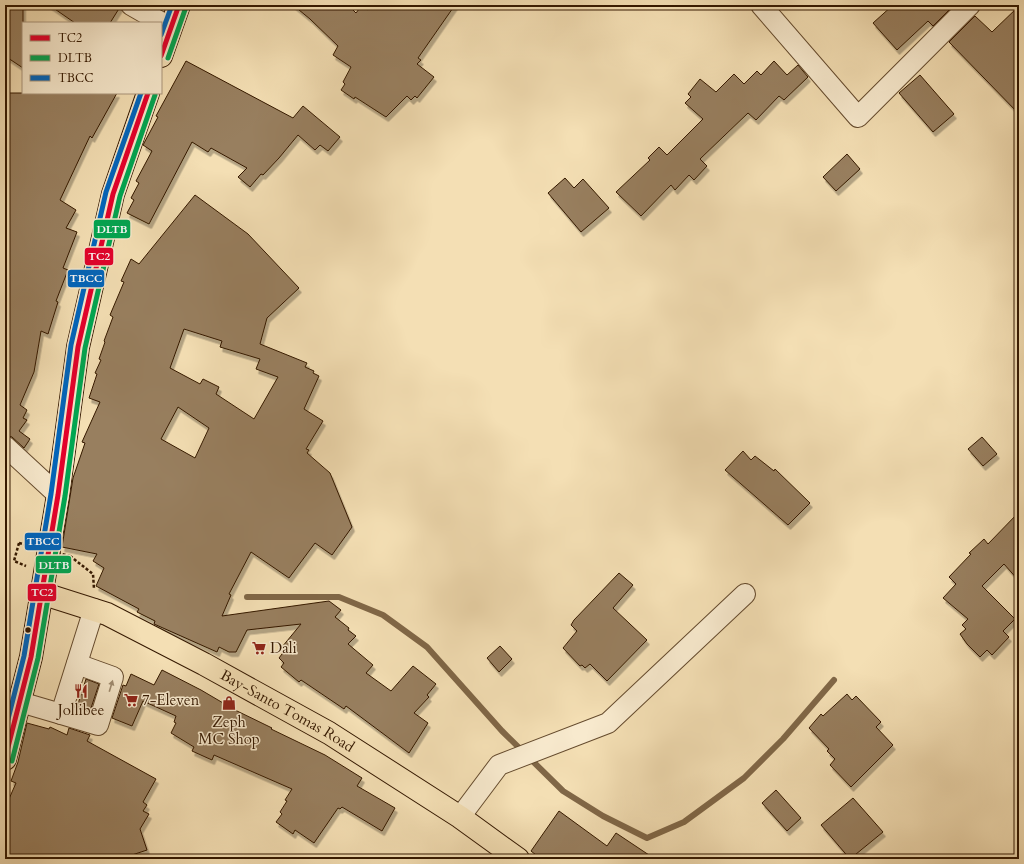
<svg xmlns="http://www.w3.org/2000/svg" width="1024" height="864" font-family="Cardo,serif">
	<defs>
		<filter id="shadow"><feDropShadow dx="2.5" dy="4.5" stdDeviation="0" flood-color="#0004"/></filter>
	</defs>
	<rect width="100%" height="100%" fill="#f4dfb4"/>
	<filter id="stains"><feTurbulence type="fractalNoise" baseFrequency=".005" numOctaves="4"/><feColorMatrix values="0 0 0 0 .2 0 0 0 0 .09 0 0 0 0 .02 0 0 0 .5 -.17"/></filter>
	<radialGradient id="worn" r=".72"><stop offset=".6" stop-color="#630" stop-opacity="0"/><stop offset="1" stop-color="#630" stop-opacity=".3"/></radialGradient>
	<g fill="none" stroke-linecap="round" stroke-linejoin="round">
		<polyline stroke="#806747" stroke-width="6" points="247,597 339,597 383,615 427,647 502,731 563,791 603,816 647,838 684,822 744,778 783,739 834,680"/>
	</g>
	<g fill="#987f5e" stroke="#341800" fill-rule="evenodd" filter="url(#shadow)">
		<polygon points="5,5 23,5 23,68 5,56"/>
		<polygon points="49,5 120,5 120,7 110,23 75,23"/>
		<polygon points="293,5 348,5 356,13 362,5 368,10 372,5 455,5 418,58 421,60 417,64 434,77 417,98 415,96 411,100 407,96 386,117 355,97 354,99 341,90 345,84 343,82 351,67 333,55 338,46 310,19"/>
		<polygon points="893,5 954,5 933,26 928,21 897,50 873,23"/>
		<polygon points="1019,6 1019,114 949,42 975,16 992,32"/>
		<polygon points="186,61 293,118 303,106 340,137 328,151 320,145 315,150 298,135 279,158 263,175 261,174 250,187 238,177 247,168 211,148 208,152 192,142 149,224 127,213 134,200 131,198 139,183 136,181 152,151 143,145 158,117 156,116"/>
		<polygon points="774,61 787,75 798,65 808,77 784,100 779,96 756,120 748,113 700,159 707,166 694,180 689,175 675,190 671,185 641,216 616,192 650,160 648,158 659,147 667,155 703,119 685,103 691,97 688,94 700,79 716,92 734,74 744,84 757,71 761,75"/>
		<polygon points="920,75 954,114 933,132 899,93"/>
		<polygon points="5,93 117,93 92,138 90,136 60,200 76,210 66,228 77,232 63,268 68,270 56,301 58,302 48,334 41,331 34,372 20,405 27,410 23,418 27,420 19,431 30,439 24,448 12,437 5,435 5,286 8,276 5,275"/>
		<polygon points="847,154 860,169 836,191 823,177"/>
		<polygon points="565,178 574,188 583,179 609,208 581,232 548,193"/>
		<path d="M 195,195 L 248,234 L 299,288 L 267,318 L 260,344 L 307,363 L 305,367 L 314,371 L 313,373 L 319,376 L 304,409 L 323,421 L 306,449 L 309,450 L 307,453 L 330,473 L 352,527 L 332,555 L 315,543 L 289,578 L 251,552 L 229,594 L 231,595 L 222,616 L 329,601 L 341,610 L 335,617 L 349,628 L 348,630 L 356,636 L 348,644 L 373,665 L 366,673 L 391,691 L 413,666 L 436,684 L 427,695 L 429,697 L 414,713 L 428,723 L 409,753 L 346,706 L 344,709 L 310,686 L 301,680 L 299,682 L 281,667 L 284,663 L 279,658 L 285,650 L 282,647 L 301,624 L 247,630 L 236,652 L 229,652 L 219,647 L 217,652 L 154,624 L 155,621 L 137,612 L 139,609 L 96,586 L 104,568 L 93,561 L 97,554 L 62,547 L 73,478 L 85,443 L 82,442 L 100,402 L 89,398 L 97,374 L 95,373 L 101,360 L 99,359 L 105,342 L 104,341 L 113,317 L 110,315 L 124,282 L 121,281 L 131,259 L 139,264 ZM 184,329 L 222,341 L 220,347 L 260,359 L 256,369 L 278,377 L 254,419 L 216,394 L 219,387 L 203,379 L 200,384 L 170,368 ZM 178,407 L 209,428 L 195,458 L 161,439 Z"/>
		<polygon points="982,437 997,454 983,466 968,449"/>
		<polygon points="743,451 751,460 755,456 774,471 775,469 810,503 788,525 725,470"/>
		<polygon points="1019,512 1019,581 1004,564 982,586 1015,619 1003,631 1009,637 992,655 987,650 980,657 967,644 960,634 966,629 962,625 968,619 943,598 956,584 949,577 971,554 969,553 984,539 988,544"/>
		<polygon points="619,573 633,585 613,608 647,640 607,681 590,664 585,668 582,665 580,666 563,648 577,631 571,625 574,620"/>
		<polygon points="500,646 512,659 499,672 487,658"/>
		<polygon points="162,670 201,690 235,710 272,728 271,729 325,755 362,778 357,786 395,808 382,831 342,807 340,809 338,808 314,843 295,830 293,834 276,822 282,814 280,812 287,801 285,800 292,789 214,755 212,760 192,751 194,747 171,733 176,723 174,722 176,716 143,701 132,726 112,718 123,685 126,686 131,674 154,685"/>
		<polygon points="86,679 99,684 90,711 77,707"/>
		<polygon points="847,694 852,700 856,696 881,722 876,727 893,745 851,787 830,765 835,759 827,751 829,749 809,728 821,714 823,716"/>
		<polygon points="27,723 49,729 50,727 67,735 69,728 90,735 87,741 156,779 143,802 147,805 143,811 149,814 140,829 147,850 120,859 5,859 5,808 16,783 11,781 18,762"/>
		<polygon points="776,790 801,818 787,831 762,803"/>
		<polygon points="853,798 883,832 850,859 821,825"/>
		<polygon points="559,811 607,846 616,833 655,859 541,859 531,851"/>
	</g>
	<g fill="none" stroke-linecap="round" stroke-linejoin="round">
		<defs>
			<g id="minor">
				<polyline points="131,5 171,28"/>
				<polyline points="761,5 858,117 970,5"/>
				<polyline points="5,446 58,495"/>
				<polyline points="20,702 61,714 94,609"/>
				<polyline points="61,714 98,725 113,677 77,664"/>
				<polyline points="460,817 499,765 608,723 745,594"/>
			</g>
			<g id="major">
				<path id="s1" d="M 41,593 L 107,614 L 204,664 L 329,733 L 460,817 L 518,859"/>
			</g>
			<g id="highway">
				<polyline points="161,56 179,5"/>
				<polyline points="5,759 31,657 58,495 78,347 113,194 148,93"/>
			</g>
		</defs>
		<use href="#minor" stroke="#644a2d" stroke-width="22"/>
		<use href="#major" stroke="#341800" stroke-width="24"/>
		<use href="#highway" stroke="#341800" stroke-width="24"/>
		<g stroke="#341800" stroke-width="2.5" stroke-dasharray="3 2" stroke-linecap="butt">
			<polyline points="19,543 14,561 26,566"/>
			<polyline points="70,556 93,574 94,589"/>
		</g>
		<use href="#minor" stroke="#f8eace" stroke-width="20"/>
		<use href="#major" stroke="#f4dfb4" stroke-width="22"/>
		<use href="#highway" stroke="#f4dfb4" stroke-width="22"/>
		<polyline stroke="#341800" stroke-width="2.5" stroke-dasharray="3 2" stroke-linecap="butt" points="19,543 70,556"/>
		<defs>
			<g id="bus-1">
				<polyline points="161,56 179,5"/>
				<polyline points="5,759 31,657 58,495 78,347 113,194 148,93"/>
			</g>
			<g id="bus-2">
				<polyline points="168,58 186,7"/>
				<polyline points="12,761 38,658 65,496 85,348 120,196 155,95"/>
			</g>
			<g id="bus-3">
				<polyline points="161,35 172,5"/>
				<polyline points="5,731 24,656 51,494 71,345 106,192 141,93"/>
			</g>
		</defs>
		<use href="#bus-1" stroke="#f8eace" stroke-width="8"/>
		<use href="#bus-2" stroke="#f8eace" stroke-width="8"/>
		<use href="#bus-3" stroke="#f8eace" stroke-width="8"/>
		<use href="#bus-1" stroke="#e4002b" stroke-width="5"/>
		<use href="#bus-2" stroke="#00a651" stroke-width="5"/>
		<use href="#bus-3" stroke="#0065bd" stroke-width="5"/>
	</g>
	<defs><path id="oneway-solid" d="M-6-.8H1V-3.2L6.5 0L1 3.2V.8H-6Z"/></defs>
	<use fill="#a08c71" href="#oneway-solid" transform="translate(111 686) rotate(-73)"/>
	<defs>
		<symbol id="supermarket-bare" viewBox="-9 -9 18 18"><path d="M-6-5.5h2.5l.6 2H6L4.5 2H-2.5L-4.4-4H-6ZM-1.5 3.2a1.3 1.3 0 1 0 .1 0ZM3 3.2a1.3 1.3 0 1 0 .1 0Z" fill="#8f2418" stroke="#f8eace" stroke-width="2.5" paint-order="stroke"/></symbol>
		<symbol id="restaurant-bare" viewBox="-9 -9 18 18"><path d="M-5-6h1v4h1v-4h1v4h1v-4h1v5L-1.5 .5V6h-2V.5L-5-1ZM5-6V6H3V1.5H1.5Q1.5-4 5-6Z" fill="#8f2418" stroke="#f8eace" stroke-width="2.5" paint-order="stroke"/></symbol>
		<symbol id="shop-bare" viewBox="-9 -9 18 18"><path d="M-5-2.5h2.3a2.7 3.5 0 0 1 5.4 0H5L5.5 6h-11ZM-1.5-2.5h3a1.5 2.3 0 0 0-3 0Z" fill="#8f2418" stroke="#f8eace" stroke-width="2.5" paint-order="stroke"/></symbol>
	</defs>
	<g fill-rule="evenodd">
		<use href="#supermarket-bare" x="249" y="638" width="20" height="20"/>
		<use href="#restaurant-bare" x="71" y="681" width="20" height="20"/>
		<use href="#supermarket-bare" x="121" y="690" width="20" height="20"/>
		<use href="#shop-bare" x="219" y="693" width="20" height="20"/>
	</g>
	<circle fill="#341800" stroke="#f8eace" stroke-width="1.5" cx="28" cy="630" r="3.5"/>
	<g text-anchor="middle" dominant-baseline="central" stroke-width="3" stroke-linejoin="round" paint-order="stroke">
		<g font-size="15" fill="#341800" stroke="#f8eace" text-anchor="start">
			<text x="270" y="648">Dali</text>
			<text x="142" y="700">7-Eleven</text>
			<text x="81" y="710" text-anchor="middle">Jollibee</text>
			<text x="229" y="722" text-anchor="middle">Zeph<tspan x="229" dy="17">MC Shop</tspan></text>
		</g>
		<g font-size="15" fill="#341800" stroke="#f8eace">
			<text stroke="none"><textPath href="#s1" startOffset="274">Bay-Santo Tomas Road</textPath></text>
		</g>
	</g>
	<g stroke="#f8eace" stroke-width="1.5">
		<rect x="93" y="219" width="38" height="20" rx="4" fill="#00a651"/>
		<rect x="84" y="247" width="30" height="19" rx="4" fill="#e4002b"/>
		<rect x="67" y="269" width="38" height="19" rx="4" fill="#0065bd"/>
		<rect x="24" y="532" width="38" height="19" rx="4" fill="#0065bd"/>
		<rect x="35" y="555" width="37" height="19" rx="4" fill="#00a651"/>
		<rect x="27" y="583" width="30" height="19" rx="4" fill="#e4002b"/>
	</g>
	<g font-size="11" text-anchor="middle" font-weight="bold" fill="#fff">
		<text x="112" y="233">DLTB</text>
		<text x="99" y="260">TC2</text>
		<text x="86" y="282">TBCC</text>
		<text x="43" y="545">TBCC</text>
		<text x="54" y="569">DLTB</text>
		<text x="42" y="596">TC2</text>
	</g>
	<rect width="1024" height="864" fill="none" stroke="#f4dfb4" stroke-width="20"/>
	<rect x="6" y="6" width="1012" height="852" fill="none" stroke="#341800" stroke-width="2"/>
	<rect x="10" y="10" width="1004" height="844" fill="none" stroke="#341800"/>
	<rect x="22" y="22" width="140" height="72" fill="#f8eace" stroke="#aa967c"/>
	<rect x="30" y="35" width="20" height="6" fill="#e4002b" stroke="#aa967c"/>
	<text x="58" y="42" font-size="12" fill="#341800">TC2</text>
	<rect x="30" y="55" width="20" height="6" fill="#00a651" stroke="#aa967c"/>
	<text x="58" y="62" font-size="12" fill="#341800">DLTB</text>
	<rect x="30" y="75" width="20" height="6" fill="#0065bd" stroke="#aa967c"/>
	<text x="58" y="82" font-size="12" fill="#341800">TBCC</text>
	<rect width="100%" height="100%" filter="url(#stains)"/>
	<rect width="100%" height="100%" fill="url(#worn)"/>
</svg>
